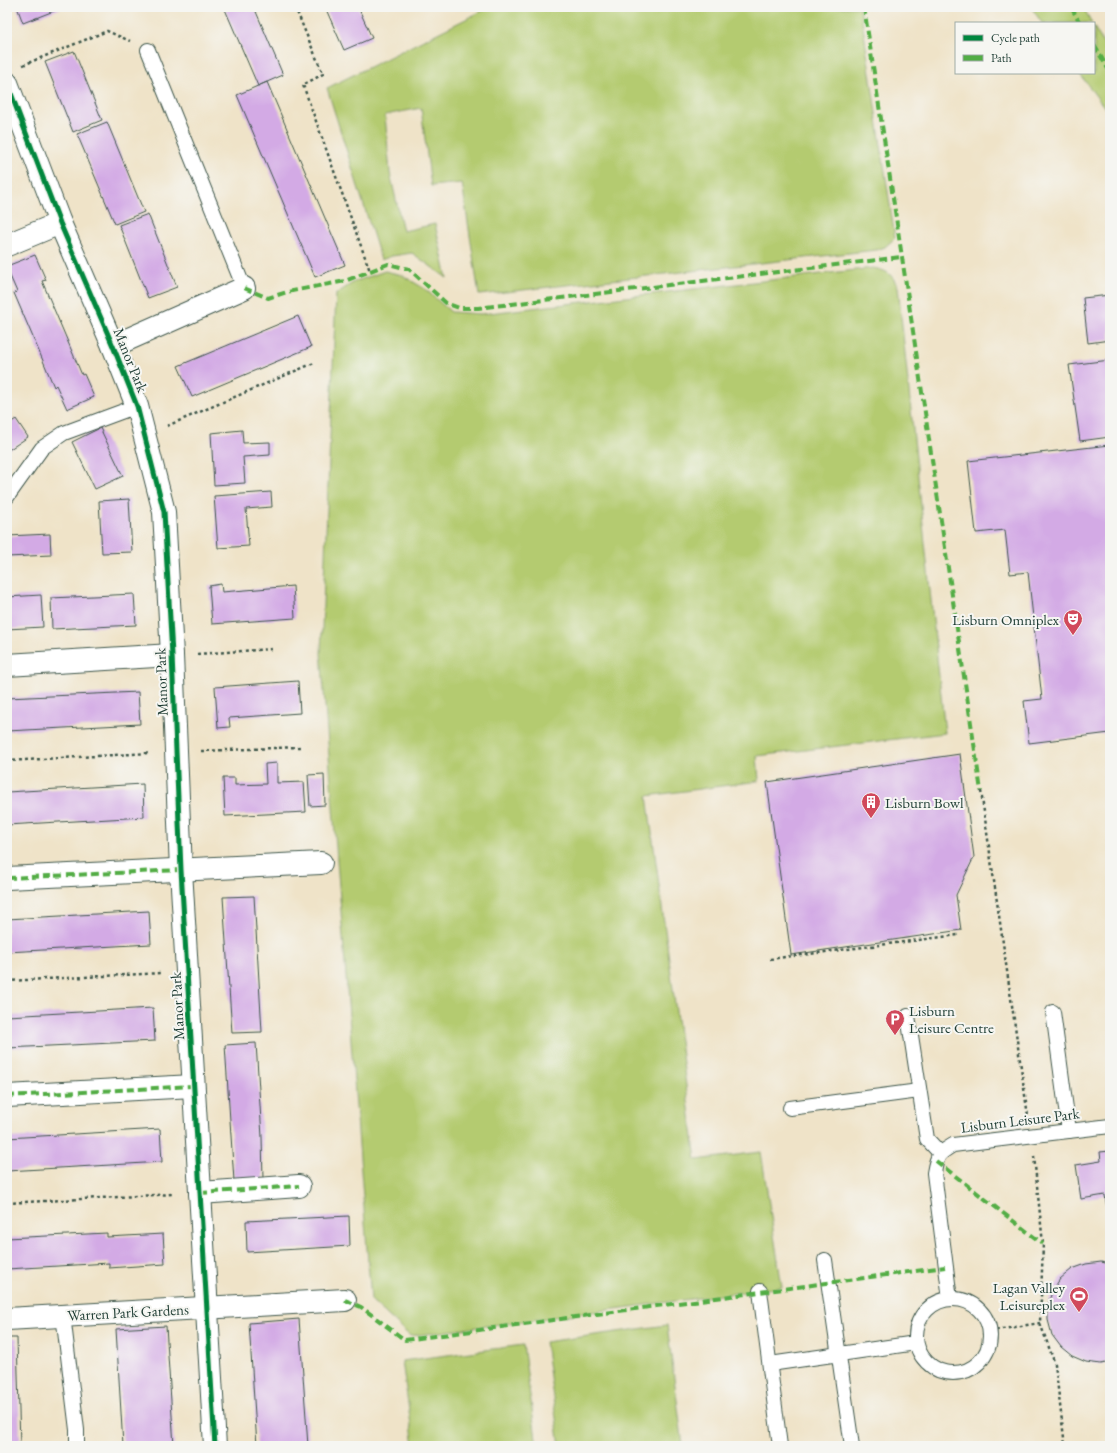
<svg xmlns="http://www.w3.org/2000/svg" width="1117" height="1453" font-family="'EB Garamond',serif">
	<rect width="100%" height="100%" fill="#f6f6f2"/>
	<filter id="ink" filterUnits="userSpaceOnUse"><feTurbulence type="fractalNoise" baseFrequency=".025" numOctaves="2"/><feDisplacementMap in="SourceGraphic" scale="8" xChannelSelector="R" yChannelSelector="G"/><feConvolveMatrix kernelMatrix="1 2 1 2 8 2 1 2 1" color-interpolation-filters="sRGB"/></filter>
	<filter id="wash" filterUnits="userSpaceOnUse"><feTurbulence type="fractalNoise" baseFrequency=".012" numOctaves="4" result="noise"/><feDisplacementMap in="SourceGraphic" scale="16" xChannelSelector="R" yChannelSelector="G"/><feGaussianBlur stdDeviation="0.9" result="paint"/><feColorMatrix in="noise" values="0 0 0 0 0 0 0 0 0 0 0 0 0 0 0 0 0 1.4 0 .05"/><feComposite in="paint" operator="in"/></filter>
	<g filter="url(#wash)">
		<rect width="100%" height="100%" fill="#efe3c8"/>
		<g fill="#b4cb6f" stroke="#6a8452">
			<polygon points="490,7 860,7 895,238 885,247 876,250 479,295 462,183 431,186 421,108 385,115 390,173 403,231 435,224 447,278 412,253 392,256 381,260 327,88"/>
			<polygon points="1031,7 1083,7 1092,23 1042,23"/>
			<polygon points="1094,27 1110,55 1110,115 1079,73 1094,73"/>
			<path d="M 873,268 C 888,271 891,273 898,287 L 945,733 L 757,756 L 759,781 L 647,796 L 696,1160 L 761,1152 L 782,1287 L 410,1336 L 371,1300 L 321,653 L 336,294 L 354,282 L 385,271 L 402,275 L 425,289 L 451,312 L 481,314 Z"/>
			<polygon points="667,1325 683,1446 560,1446 545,1342"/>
			<polygon points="523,1345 537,1446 414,1446 402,1361"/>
		</g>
		<g id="blocks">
			<g fill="#d3aae5">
				<polygon points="17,7 64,7 23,23"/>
				<polygon points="224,7 254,7 283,75 258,86"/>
				<polygon points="325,7 358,7 372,38 344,50"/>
				<polygon points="74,51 102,120 73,132 45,62"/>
				<polygon points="267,82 345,265 315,277 237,95"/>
				<polygon points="107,122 144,212 115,224 77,134"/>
				<polygon points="148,214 177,287 148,298 119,225"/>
				<polygon points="35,255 46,280 42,281 82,375 84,374 94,397 67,409 56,385 54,387 44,363 14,293 17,292 7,269 7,266"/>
				<polygon points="1110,295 1110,340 1088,343 1083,298"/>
				<polygon points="298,316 311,347 192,397 178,366"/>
				<polygon points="1110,360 1110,437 1080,441 1069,365"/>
				<polygon points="16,419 28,437 7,451 7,425"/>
				<polygon points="100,428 123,476 95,489 72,442"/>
				<polygon points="242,430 243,443 270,442 270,455 243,457 245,483 214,485 211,433"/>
				<polygon points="1110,445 1110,733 1029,743 1024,701 1042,699 1028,572 1010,574 1005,530 976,533 968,461"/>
				<polygon points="271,492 272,507 246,509 249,546 218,548 214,496"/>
				<polygon points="129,499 132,552 102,553 99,501"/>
				<polygon points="50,534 51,555 7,557 7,536"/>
				<polygon points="221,584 222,592 293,586 295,618 212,624 209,586"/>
				<polygon points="134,594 136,625 52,629 51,598"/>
				<polygon points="41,595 43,627 7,629 7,597"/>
				<polygon points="298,681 300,713 229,718 230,727 218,728 215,687"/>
				<polygon points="138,692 140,724 7,731 7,698"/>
				<polygon points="960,754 974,857 956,895 961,930 791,955 767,782"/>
				<polygon points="277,763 277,783 304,782 306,812 225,816 223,778 235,778 235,785 266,784 265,764"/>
				<polygon points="324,774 325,805 310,806 308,775"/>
				<polygon points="143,784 144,817 7,825 7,792"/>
				<polygon points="254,896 262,1032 232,1033 223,897"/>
				<polygon points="149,911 151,944 7,952 7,919"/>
				<polygon points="153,1008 155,1041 7,1048 7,1016"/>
				<polygon points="256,1043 262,1137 263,1179 234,1181 225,1045"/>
				<polygon points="160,1129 162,1162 7,1171 7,1138"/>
				<polygon points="1110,1151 1110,1224 1109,1224 1105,1195 1081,1199 1076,1165 1101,1161 1100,1152"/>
				<polygon points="349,1216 350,1246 247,1252 246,1221"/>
				<polygon points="107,1233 107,1237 163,1234 165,1264 109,1268 109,1263 7,1269 7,1238"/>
				<polygon points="1101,1262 1110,1264 1110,1362 1101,1364 1086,1362 1072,1356 1061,1347 1052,1335 1048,1320 1048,1306 1052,1291 1060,1279 1072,1269 1086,1264"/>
				<polygon points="299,1319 308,1446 257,1446 249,1323"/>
				<polygon points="166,1326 174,1446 123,1446 116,1329"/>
				<polygon points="7,1338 17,1338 20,1446 7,1446"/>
			</g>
		</g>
	</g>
	<g filter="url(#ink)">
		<use href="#blocks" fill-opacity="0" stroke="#3e564a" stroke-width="1"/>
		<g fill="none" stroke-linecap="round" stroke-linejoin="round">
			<defs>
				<g id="lane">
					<polyline points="148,50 244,288"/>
					<polyline points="7,497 42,448 64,433 137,406"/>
					<polyline points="1053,1012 1069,1131"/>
					<polyline points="908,1016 927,1139 940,1153"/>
					<polyline points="790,1108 919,1091"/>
					<polyline points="825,1260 852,1446"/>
					<polyline points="760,1291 780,1446"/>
					<circle cx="953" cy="1336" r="37"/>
					<path d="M 950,1299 L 934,1173 C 937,1155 938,1154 953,1145 L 1110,1126"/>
					<polyline points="63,1315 77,1430 77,1446"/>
					<polyline points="770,1364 916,1343"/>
				</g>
				<g id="street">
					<polyline points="7,83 60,223 113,346 137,406 164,512 172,655 181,870 215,1446"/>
					<polyline points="7,245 60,223"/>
					<polyline points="113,346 244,288"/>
					<polyline points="7,665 172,655"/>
					<polyline points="7,878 321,863"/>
					<polyline points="7,1096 193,1086"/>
					<polyline points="200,1193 299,1186"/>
					<polyline points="7,1319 345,1300"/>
				</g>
			</defs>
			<use href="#lane" stroke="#3e564a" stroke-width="16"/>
			<use href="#street" stroke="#3e564a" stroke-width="24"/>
			<g stroke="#3e564a" stroke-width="2.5" stroke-dasharray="3 3" stroke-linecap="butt">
				<polyline points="295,7 323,74 303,85 370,271"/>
				<polyline points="23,65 107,31 130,41"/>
				<polyline points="167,426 314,363"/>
				<polyline points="197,654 272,649"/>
				<polyline points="201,751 300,747"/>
				<polyline points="7,761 150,753"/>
				<polyline points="981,791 1028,1116"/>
				<polyline points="770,959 958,935"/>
				<polyline points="7,981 162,973"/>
				<polyline points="1034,1156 1043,1244 1040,1323 1055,1364 1065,1446"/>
				<polyline points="7,1203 174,1194"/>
				<polyline points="990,1331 1040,1323"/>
			</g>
			<use href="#lane" stroke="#fff" stroke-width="14"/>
			<use href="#street" stroke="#fff" stroke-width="22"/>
			<g stroke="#52ad45" stroke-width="4" stroke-dasharray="8 4" stroke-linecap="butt">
				<polyline points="864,7 902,257 981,791"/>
				<polyline points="1071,7 1080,23"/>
				<polyline points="1094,45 1110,72"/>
				<polyline points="244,288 268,298 287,292 345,281 388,264 409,269 446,303 459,308 478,308 902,257"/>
				<polyline points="7,878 181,870"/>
				<polyline points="7,1096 193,1086"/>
				<polyline points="936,1161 1043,1244"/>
				<polyline points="200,1193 299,1186"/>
				<polyline points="345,1300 361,1307 405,1340 945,1267"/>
			</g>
			<defs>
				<polyline id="cycleway" points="7,83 60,223 113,346 137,406 164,512 172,655 181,870 215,1446"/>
			</defs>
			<use href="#cycleway" stroke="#f6f6f2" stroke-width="8"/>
			<use href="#cycleway" stroke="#00873e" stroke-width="5"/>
		</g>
	</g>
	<defs>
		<symbol id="theatre-pin" viewBox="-11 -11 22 30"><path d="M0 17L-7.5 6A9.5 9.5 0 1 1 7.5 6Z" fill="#d1495b" stroke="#f6f6f2"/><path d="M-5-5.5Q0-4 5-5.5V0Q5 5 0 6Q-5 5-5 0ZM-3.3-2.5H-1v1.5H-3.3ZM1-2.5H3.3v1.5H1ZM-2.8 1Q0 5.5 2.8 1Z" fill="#fff"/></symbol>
		<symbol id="building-pin" viewBox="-11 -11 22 30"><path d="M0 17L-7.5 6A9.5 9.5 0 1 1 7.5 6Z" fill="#d1495b" stroke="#f6f6f2"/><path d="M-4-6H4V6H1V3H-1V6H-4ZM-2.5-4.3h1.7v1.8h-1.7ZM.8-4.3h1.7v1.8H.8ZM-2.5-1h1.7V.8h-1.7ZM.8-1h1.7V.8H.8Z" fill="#fff"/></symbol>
		<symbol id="parking-pin" viewBox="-11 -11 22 30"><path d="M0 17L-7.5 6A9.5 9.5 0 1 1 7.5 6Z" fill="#d1495b" stroke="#f6f6f2"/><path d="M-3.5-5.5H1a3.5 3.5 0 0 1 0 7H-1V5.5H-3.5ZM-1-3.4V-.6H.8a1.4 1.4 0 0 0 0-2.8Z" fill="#fff"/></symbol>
		<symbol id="stadium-pin" viewBox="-11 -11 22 30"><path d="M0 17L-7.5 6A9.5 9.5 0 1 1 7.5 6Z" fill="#d1495b" stroke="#f6f6f2"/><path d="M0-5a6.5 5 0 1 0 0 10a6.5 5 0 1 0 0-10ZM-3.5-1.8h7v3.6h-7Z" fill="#fff"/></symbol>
	</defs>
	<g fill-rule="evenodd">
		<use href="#theatre-pin" x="1062" y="608" width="22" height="30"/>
		<use href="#building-pin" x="860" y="791" width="22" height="30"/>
		<use href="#parking-pin" x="884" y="1008" width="22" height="30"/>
		<use href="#stadium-pin" x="1068" y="1285" width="22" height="30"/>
	</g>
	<g text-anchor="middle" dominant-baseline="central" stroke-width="4" stroke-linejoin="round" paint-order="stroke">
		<g font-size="15" fill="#1f3d34" stroke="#f6f6f2">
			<text transform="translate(131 360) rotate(68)">Manor Park</text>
			<text transform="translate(161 682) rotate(-92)">Manor Park</text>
			<text transform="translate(177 1006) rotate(-93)">Manor Park</text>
			<text transform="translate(1020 1120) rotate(-7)">Lisburn Leisure Park</text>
			<text transform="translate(128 1312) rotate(-3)">Warren Park Gardens</text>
		</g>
		<g font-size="15" fill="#1f3d34" stroke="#f6f6f2" text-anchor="end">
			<text x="1059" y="619">Lisburn Omniplex</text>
			<text x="885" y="802" text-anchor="start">Lisburn Bowl</text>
			<text x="909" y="1010" text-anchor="start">Lisburn<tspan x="909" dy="17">Leisure Centre</tspan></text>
			<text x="1065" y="1287">Lagan Valley<tspan x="1065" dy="17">Leisureplex</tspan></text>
		</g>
	</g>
	<rect width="1117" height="1453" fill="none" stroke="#f6f6f2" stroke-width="24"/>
	<rect x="955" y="22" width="140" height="52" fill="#f6f6f2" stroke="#a0aca6"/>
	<rect x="963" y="35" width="20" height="6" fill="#00873e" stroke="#a0aca6"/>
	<text x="991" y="42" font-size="12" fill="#1f3d34">Cycle path</text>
	<rect x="963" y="55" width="20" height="6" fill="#52ad45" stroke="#a0aca6"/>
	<text x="991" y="62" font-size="12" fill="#1f3d34">Path</text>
</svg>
